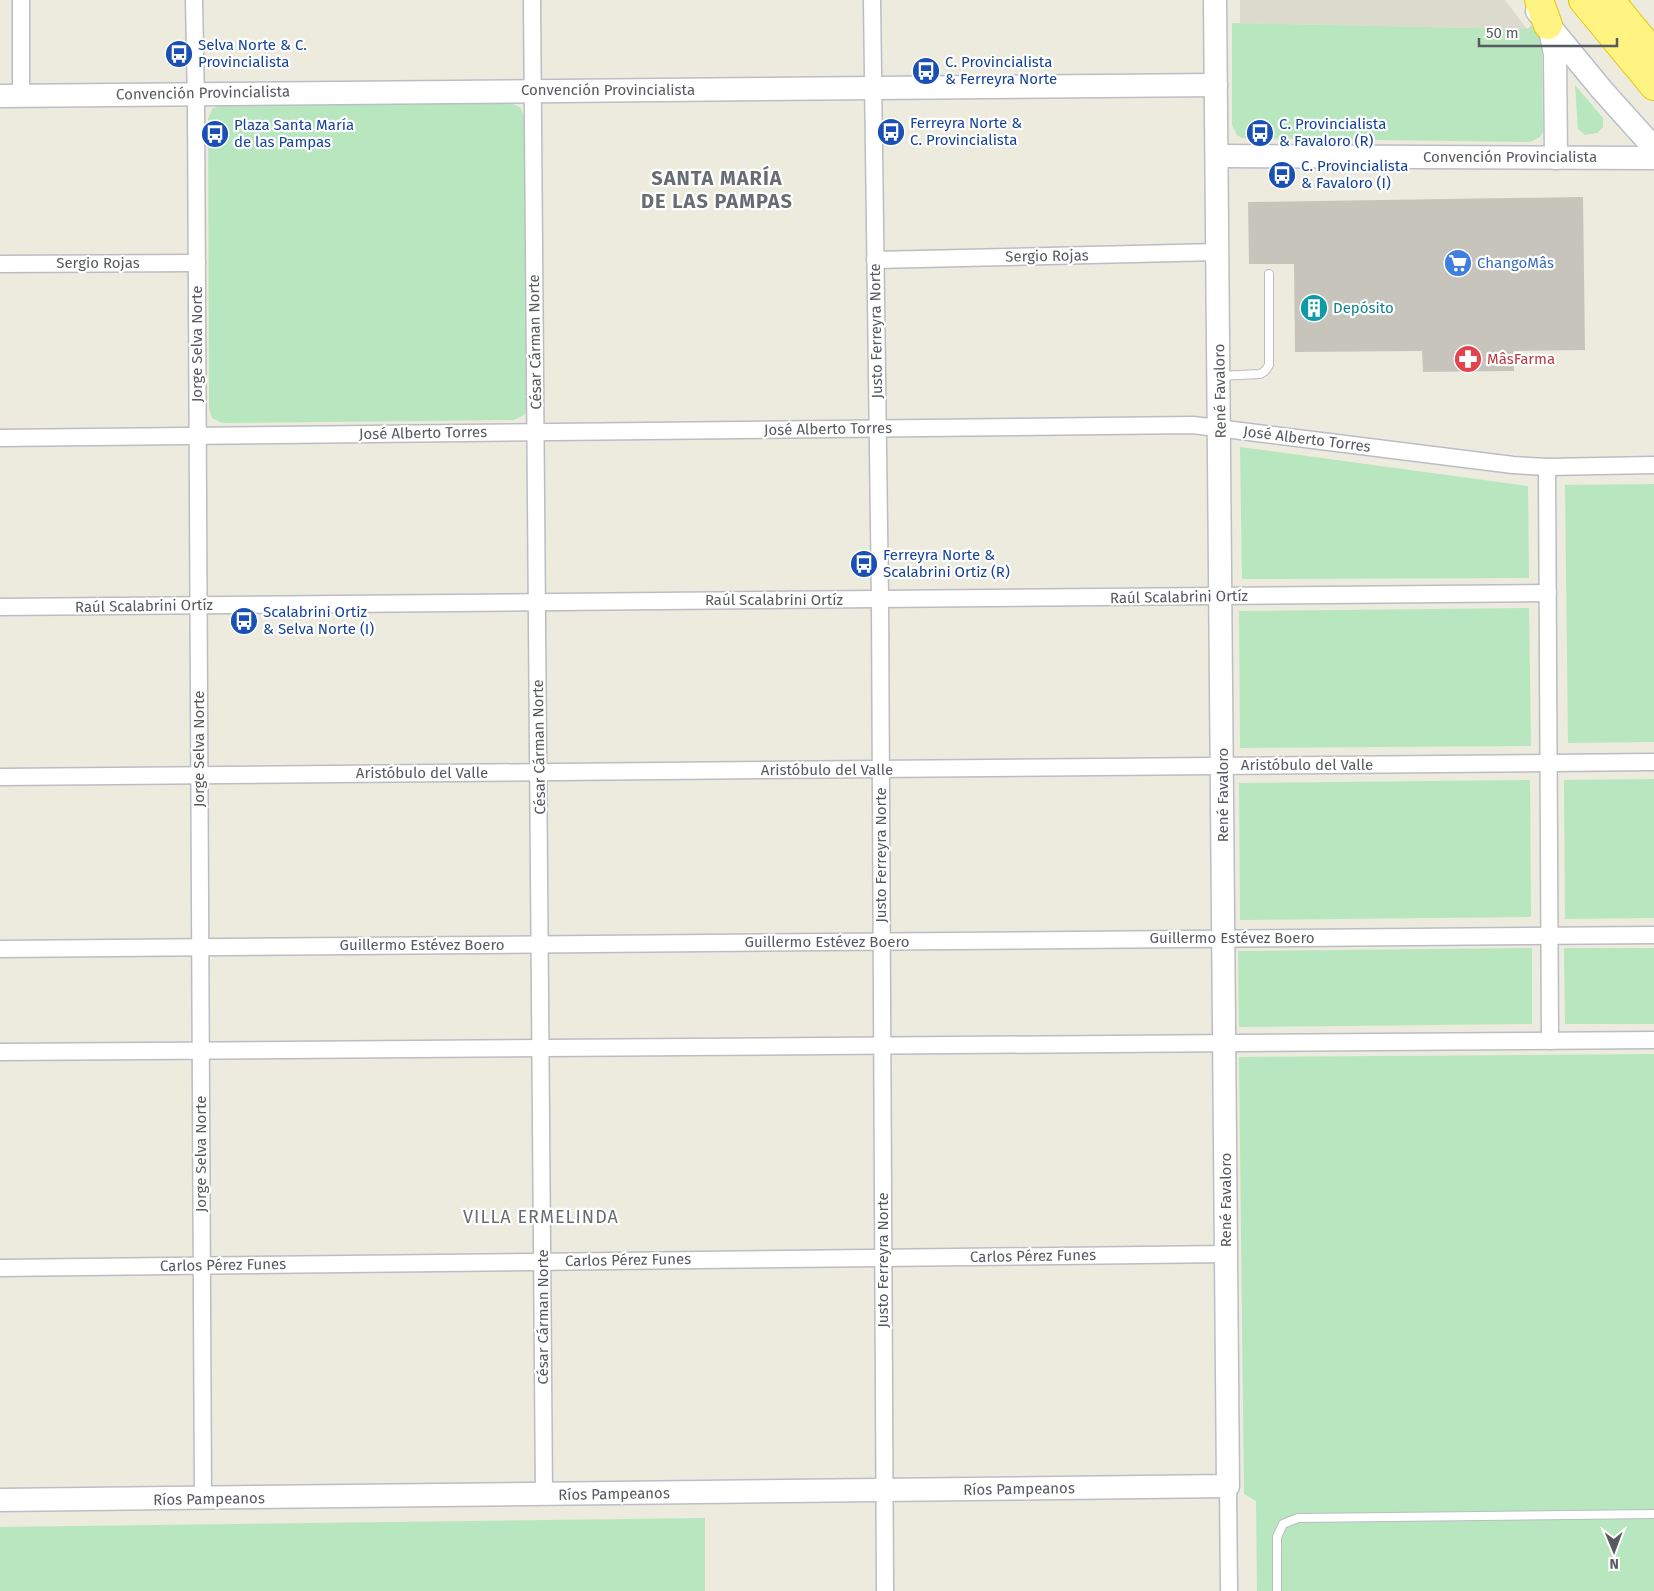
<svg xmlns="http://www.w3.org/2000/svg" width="1654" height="1591" font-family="'Fira Sans',sans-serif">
	<rect width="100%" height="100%" fill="#ecebde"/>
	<polygon fill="#dbdacd" points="1240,0 1505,0 1527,29 1240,23"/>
	<g fill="#b8e6bf">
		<polygon points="1232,23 1527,29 1535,23 1542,41 1543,132 1540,137 1530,142 1242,138 1237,135 1232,125"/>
		<polygon points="1575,85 1603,118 1603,127 1597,133 1585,135 1578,129"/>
		<polygon points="510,103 520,107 524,116 528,406 524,415 514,420 222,423 212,418 209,409 208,119 212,109 220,105"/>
		<polygon points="1240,447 1528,486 1529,578 1242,579"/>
		<polygon points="1654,484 1654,742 1568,743 1565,485"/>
		<polygon points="1529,608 1531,746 1240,748 1239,611"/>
		<polygon points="1654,779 1654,918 1565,919 1564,780"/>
		<polygon points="1530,780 1531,917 1240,920 1239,783"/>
		<polygon points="1532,948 1532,1024 1239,1027 1238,951"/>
		<polygon points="1564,948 1654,948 1654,1024 1565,1024"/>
		<polygon points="1654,1054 1654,1591 1257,1591 1256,1501 1244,1494 1239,1057"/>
		<polygon points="705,1518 705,1591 0,1591 0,1527"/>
	</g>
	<polygon fill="#c7c5bb" points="1583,197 1585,350 1514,351 1514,371 1423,372 1422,351 1295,352 1294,264 1249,264 1248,202"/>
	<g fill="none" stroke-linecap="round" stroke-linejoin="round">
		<defs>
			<g id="lane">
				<polyline points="1219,376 1260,374 1265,371 1269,365 1269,274"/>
				<polyline points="1277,1591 1277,1537 1283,1524 1298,1518 1654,1514"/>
			</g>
			<g id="street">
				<polyline points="21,0 21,95"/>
				<polyline points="194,0 196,102 203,1499"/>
				<polyline points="532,0 544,1495"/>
				<polyline points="872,0 880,600 885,1591"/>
				<polyline points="875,260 1218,252"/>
				<polyline points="0,264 197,263"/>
				<polyline points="0,438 1193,425 1513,465 1547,467 1654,465"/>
				<polyline points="1547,467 1550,1041"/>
				<polyline points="0,607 1548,593"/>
				<polyline points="0,777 1654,762"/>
				<polyline points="0,949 1654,935"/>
				<polyline points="0,1052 1654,1040"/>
				<polyline points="0,1268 1226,1254"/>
				<polyline points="1228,1486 1229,1591"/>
			</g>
			<g id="secondary">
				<polyline points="1537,11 1602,90 1654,148"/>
				<polyline points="1550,30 1555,54 1556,158"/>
				<polyline points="0,96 1216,85"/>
				<polyline points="1217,156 1654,158"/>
				<polyline points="0,1500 1228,1486 1215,0"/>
			</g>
			<g id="highway">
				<polyline points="1539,0 1548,25"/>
				<polyline points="1583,0 1654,86"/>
				<polyline points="1610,0 1654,54"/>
			</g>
		</defs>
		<use href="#lane" stroke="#bbbdc4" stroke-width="10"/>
		<use href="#street" stroke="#bbbdc4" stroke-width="19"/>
		<use href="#secondary" stroke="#bbbec6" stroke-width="25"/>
		<use href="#highway" stroke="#eac500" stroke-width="30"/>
		<use href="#lane" stroke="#fff" stroke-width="8"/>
		<use href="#street" stroke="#fff" stroke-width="16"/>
		<use href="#secondary" stroke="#fff" stroke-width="22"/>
		<use href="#highway" stroke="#fff382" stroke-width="28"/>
	</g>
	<defs>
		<symbol id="bus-disc" viewBox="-11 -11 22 22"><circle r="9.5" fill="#1a4fb4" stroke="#fff"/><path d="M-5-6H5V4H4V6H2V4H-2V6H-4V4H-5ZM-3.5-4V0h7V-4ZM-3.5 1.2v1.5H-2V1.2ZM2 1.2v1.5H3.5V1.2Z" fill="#fff"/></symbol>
		<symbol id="supermarket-disc" viewBox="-11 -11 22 22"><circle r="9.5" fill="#3f7fe0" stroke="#fff"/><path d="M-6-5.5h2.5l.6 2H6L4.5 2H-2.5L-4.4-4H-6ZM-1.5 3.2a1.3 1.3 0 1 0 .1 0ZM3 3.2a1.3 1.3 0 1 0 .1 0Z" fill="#fff"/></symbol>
		<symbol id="building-disc" viewBox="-11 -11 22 22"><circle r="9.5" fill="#0f9aa8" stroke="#fff"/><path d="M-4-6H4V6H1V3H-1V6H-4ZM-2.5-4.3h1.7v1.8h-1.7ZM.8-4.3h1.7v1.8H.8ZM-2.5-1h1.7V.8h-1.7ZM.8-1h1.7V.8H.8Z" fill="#fff"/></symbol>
		<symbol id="pharmacy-disc" viewBox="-11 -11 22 22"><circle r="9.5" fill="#e0444e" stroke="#fff"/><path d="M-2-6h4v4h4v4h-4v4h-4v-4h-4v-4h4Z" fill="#fff"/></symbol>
	</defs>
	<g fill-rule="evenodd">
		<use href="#bus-disc" x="163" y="38" width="32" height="32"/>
		<use href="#bus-disc" x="910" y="55" width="32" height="32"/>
		<use href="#bus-disc" x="875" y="116" width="32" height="32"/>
		<use href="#bus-disc" x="1244" y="117" width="32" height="32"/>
		<use href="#bus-disc" x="199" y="118" width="32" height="32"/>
		<use href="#bus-disc" x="1266" y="159" width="32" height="32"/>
		<use href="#supermarket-disc" x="1442" y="247" width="32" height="32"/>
		<use href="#building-disc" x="1298" y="292" width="32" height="32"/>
		<use href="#pharmacy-disc" x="1452" y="343" width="32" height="32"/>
		<use href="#bus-disc" x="848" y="548" width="32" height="32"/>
		<use href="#bus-disc" x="228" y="605" width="32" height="32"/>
	</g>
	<g text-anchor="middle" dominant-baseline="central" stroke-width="4.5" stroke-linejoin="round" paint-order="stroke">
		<g font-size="15" fill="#164399" stroke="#fff" text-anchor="start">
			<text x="198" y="45">Selva Norte &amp; C.<tspan x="198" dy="17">Provincialista</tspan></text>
			<text x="945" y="62">C. Provincialista<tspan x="945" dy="17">&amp; Ferreyra Norte</tspan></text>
			<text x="910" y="123">Ferreyra Norte &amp;<tspan x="910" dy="17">C. Provincialista</tspan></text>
			<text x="1279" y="124">C. Provincialista<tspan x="1279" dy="17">&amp; Favaloro (R)</tspan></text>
			<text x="234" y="125">Plaza Santa María<tspan x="234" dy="17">de las Pampas</tspan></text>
			<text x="1301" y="166">C. Provincialista<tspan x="1301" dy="17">&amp; Favaloro (I)</tspan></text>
			<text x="883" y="555">Ferreyra Norte &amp;<tspan x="883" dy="17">Scalabrini Ortiz (R)</tspan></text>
			<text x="263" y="612">Scalabrini Ortiz<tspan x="263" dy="17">&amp; Selva Norte (I)</tspan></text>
		</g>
		<g font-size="15" fill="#575a61" stroke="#fff">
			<text x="608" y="90">Convención Provincialista</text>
			<text transform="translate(203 93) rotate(-1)">Convención Provincialista</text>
			<text x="1510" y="157">Convención Provincialista</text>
			<text transform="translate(1047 256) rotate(-1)">Sergio Rojas</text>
			<text x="98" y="263">Sergio Rojas</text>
			<text transform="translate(876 331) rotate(-91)">Justo Ferreyra Norte</text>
			<text transform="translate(535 342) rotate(-91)">César Cárman Norte</text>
			<text transform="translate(197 344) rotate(-90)">Jorge Selva Norte</text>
			<text transform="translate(1220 391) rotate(-91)">René Favaloro</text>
			<text transform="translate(828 429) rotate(-1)">José Alberto Torres</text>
			<text transform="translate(423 433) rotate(-1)">José Alberto Torres</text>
			<text transform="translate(1307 439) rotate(7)">José Alberto Torres</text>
			<text transform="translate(1179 597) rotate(-1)">Raúl Scalabrini Ortíz</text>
			<text x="774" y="600">Raúl Scalabrini Ortíz</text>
			<text transform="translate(144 606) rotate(-1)">Raúl Scalabrini Ortíz</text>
			<text transform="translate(539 747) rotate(-91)">César Cárman Norte</text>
			<text transform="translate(199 749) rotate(-90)">Jorge Selva Norte</text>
			<text x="1307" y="765">Aristóbulo del Valle</text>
			<text x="827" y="770">Aristóbulo del Valle</text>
			<text x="422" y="773">Aristóbulo del Valle</text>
			<text transform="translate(1223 795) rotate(-90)">René Favaloro</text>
			<text transform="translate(881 855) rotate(-90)">Justo Ferreyra Norte</text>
			<text x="1232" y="938">Guillermo Estévez Boero</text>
			<text x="827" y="942">Guillermo Estévez Boero</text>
			<text x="422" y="945">Guillermo Estévez Boero</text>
			<text transform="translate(201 1154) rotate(-90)">Jorge Selva Norte</text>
			<text transform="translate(1226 1200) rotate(-90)">René Favaloro</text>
			<text transform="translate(1033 1256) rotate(-1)">Carlos Pérez Funes</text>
			<text transform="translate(628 1260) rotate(-1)">Carlos Pérez Funes</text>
			<text transform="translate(883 1260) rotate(-90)">Justo Ferreyra Norte</text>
			<text transform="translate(223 1265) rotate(-1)">Carlos Pérez Funes</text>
			<text transform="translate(543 1317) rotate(-90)">César Cárman Norte</text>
			<text transform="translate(1019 1489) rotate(-1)">Ríos Pampeanos</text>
			<text transform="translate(614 1494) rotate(-1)">Ríos Pampeanos</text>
			<text transform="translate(209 1499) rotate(-1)">Ríos Pampeanos</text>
		</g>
		<g font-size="15" fill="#366cbe" stroke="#fff" text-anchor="start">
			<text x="1477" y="263">ChangoMâs</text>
		</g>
		<g font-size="15" fill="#0d838f" stroke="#fff" text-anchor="start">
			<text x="1333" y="308">Depósito</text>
		</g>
		<g font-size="15" fill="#be3a42" stroke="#fff" text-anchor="start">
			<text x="1487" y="359">MâsFarma</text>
		</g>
		<g font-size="18" letter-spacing="1" fill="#686c73" stroke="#fff">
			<text x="541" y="1217">VILLA ERMELINDA</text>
		</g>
		<g font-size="20" font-weight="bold" letter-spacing="1" fill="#686c73" stroke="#fff">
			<text x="717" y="178">SANTA MARÍA<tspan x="717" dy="23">DE LAS PAMPAS</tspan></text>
		</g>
	</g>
	<g transform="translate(1614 1551) rotate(179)" stroke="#ffffff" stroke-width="4" paint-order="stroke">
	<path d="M0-4L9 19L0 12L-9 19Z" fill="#575a61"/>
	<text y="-8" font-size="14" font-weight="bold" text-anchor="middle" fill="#575a61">N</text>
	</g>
	<path d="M1479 38v8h138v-8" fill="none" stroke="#575a61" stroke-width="2.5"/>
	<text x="1486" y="38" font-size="15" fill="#575a61" stroke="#ffffff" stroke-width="4" paint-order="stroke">50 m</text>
</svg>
